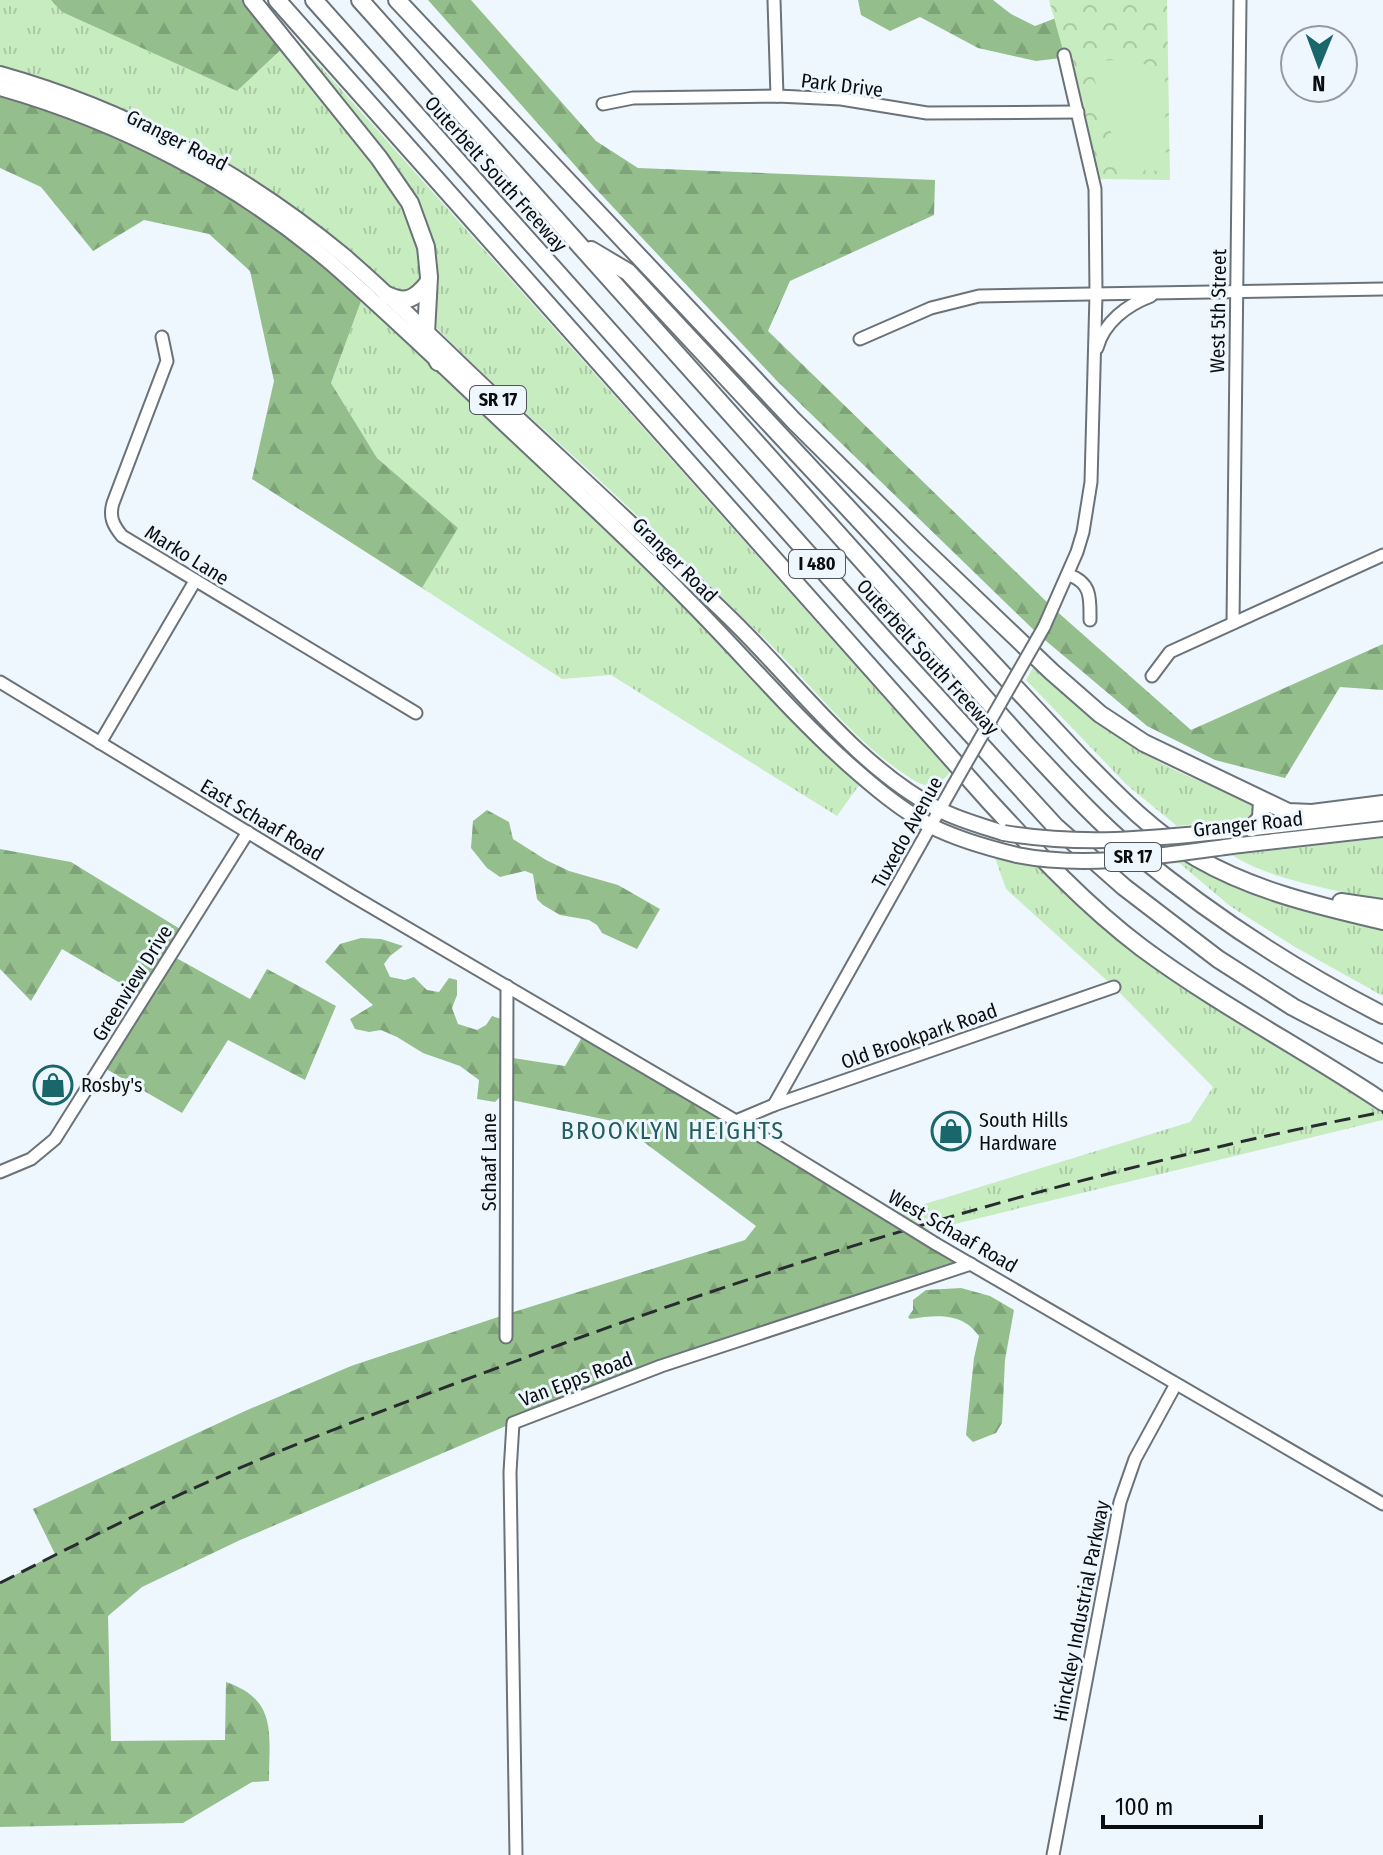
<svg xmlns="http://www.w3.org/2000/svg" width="1383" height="1855" font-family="'Fira Sans Condensed',sans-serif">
	<defs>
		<pattern id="grass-tufts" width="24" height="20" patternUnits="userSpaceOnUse" patternTransform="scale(2)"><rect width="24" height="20" fill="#c7ecc0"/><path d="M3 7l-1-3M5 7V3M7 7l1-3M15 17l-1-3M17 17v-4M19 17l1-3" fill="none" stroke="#aac9a4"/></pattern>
		<pattern id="forest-firs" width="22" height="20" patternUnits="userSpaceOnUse" patternTransform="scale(2)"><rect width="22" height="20" fill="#94bf8c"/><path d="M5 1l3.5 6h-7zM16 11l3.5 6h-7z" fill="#7ea378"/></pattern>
		<pattern id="park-crowns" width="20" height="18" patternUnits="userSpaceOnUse" patternTransform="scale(2)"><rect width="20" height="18" fill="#c7ecc0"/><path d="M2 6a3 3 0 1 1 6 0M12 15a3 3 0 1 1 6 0" fill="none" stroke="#aac9a4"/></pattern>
	</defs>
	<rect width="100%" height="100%" fill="#eff7fe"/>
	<g fill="url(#grass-tufts)">
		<polygon points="0,0 51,0 62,12 237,91 287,44 396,180 429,277 405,301 344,256 0,74"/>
		<path d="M 297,40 L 950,772 C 943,782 931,789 919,783 C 862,752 811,684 765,639 C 701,577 637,514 572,455 C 525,412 478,372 435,326 C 431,302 439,277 434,252 C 421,178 346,106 298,49 Z"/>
		<polygon points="364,293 864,778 837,816 611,675 562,679 422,588 458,528 377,458 331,383"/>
		<path d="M 1034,666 C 1106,735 1184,792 1287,802 C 1311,804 1336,803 1360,803 L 1360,808 L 1177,826 L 1127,785 L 1026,680 Z"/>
		<path d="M 1383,838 L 1383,900 C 1339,891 1270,880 1232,855 Z"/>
		<polygon points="992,849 1032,858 1115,927 1383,1102 1383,1120 930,1230 916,1232 889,1215 1190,1122 1213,1087 1114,987 1006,889"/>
		<polygon points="1191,860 1304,909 1383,929 1383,996 1295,947 1230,906 1177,861"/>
	</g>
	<g fill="url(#forest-firs)">
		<polygon points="51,0 252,0 287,44 237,91 62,12"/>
		<polygon points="428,0 471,0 596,141 638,168 935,180 934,215 790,281 768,331 1053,608 1191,730 1383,644 1383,690 1340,687 1285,778 1215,760 1147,726 1039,635 778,382 595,188"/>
		<polygon points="858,0 993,0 1011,14 1035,26 1069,13 1078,56 1036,61 978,48 920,17 890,31 861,15"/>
		<polygon points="0,88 23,95 209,178 364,293 331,383 377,458 458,528 422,588 252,479 274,381 250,271 209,234 144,220 93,251 41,187 0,168"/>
		<polygon points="487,810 509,822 513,839 546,860 569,871 618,885 660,909 637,949 602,933 597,925 589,920 560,915 543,905 537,899 533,874 525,871 500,877 487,868 471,848 473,821"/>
		<polygon points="0,849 71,862 185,932 171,955 250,999 267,969 336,1006 305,1080 228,1040 182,1113 101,1066 144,997 62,949 31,1001 0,969"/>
		<polygon points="361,938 381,939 403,946 390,956 384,964 390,977 405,980 414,977 427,990 439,992 449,978 457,980 457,995 452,1008 458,1024 477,1030 486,1025 492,1016 501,1019 501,1096 495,1102 477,1099 479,1080 460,1066 423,1053 397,1037 381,1030 369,1032 355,1029 350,1019 373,1005 325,962 340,944"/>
		<path d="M 585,1032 L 971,1264 L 513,1423 L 238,1541 L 142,1587 L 108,1616 L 111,1741 L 225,1740 L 226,1682 C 278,1700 269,1734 269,1781 L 252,1782 L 183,1823 L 0,1827 L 0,1583 L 55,1554 L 33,1509 L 245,1411 L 351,1366 L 507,1314 L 745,1240 L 756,1226 L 617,1122 L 507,1099 L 507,1057 L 565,1066 Z"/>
		<path d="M 961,1288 L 990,1296 L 1014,1310 L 1005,1360 L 1002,1423 L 996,1433 L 973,1442 L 966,1435 L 974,1358 L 979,1336 C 962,1312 937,1315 910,1319 L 908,1317 L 913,1310 L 913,1300 L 926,1290 Z"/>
	</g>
	<polygon fill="url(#park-crowns)" points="1049,0 1167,0 1170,180 1099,179"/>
	<polygon fill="#c7ecc0" points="1117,60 1162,67 1165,71 1166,171 1123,170 1092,72 1093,61"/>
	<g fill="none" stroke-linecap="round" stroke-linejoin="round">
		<defs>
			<g id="minor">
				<polyline points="774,0 777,96"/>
				<polyline points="603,104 633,98 777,96 841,99 927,113 1078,112"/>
				<path d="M 162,337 L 167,361 L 113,503 C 109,517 113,525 122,536 L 416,713"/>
				<polyline points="860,339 931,308 979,296 1383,289"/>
				<path d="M 1097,348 C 1104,322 1127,305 1151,296"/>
				<path d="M 1069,575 C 1092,583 1090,599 1090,620"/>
				<polyline points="1233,623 1240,0"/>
				<polyline points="1044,627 1077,552 1083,532 1091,482 1096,294 1095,189 1064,55"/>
				<polyline points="1152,676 1170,652 1383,555"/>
				<polyline points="0,682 351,895 736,1121 889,1215"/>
				<polyline points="100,743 195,581"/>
				<polyline points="774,1105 953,786"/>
				<polyline points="736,1121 774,1105 1114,987"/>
				<polyline points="0,1172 31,1159 55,1139 248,832"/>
				<polyline points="936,1244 1383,1504"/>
				<polyline points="506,1337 507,986"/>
				<polyline points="516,1855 510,1472 513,1423 661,1366 971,1264"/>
				<polyline points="1053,1855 1120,1502 1135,1459 1176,1384"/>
			</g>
			<g id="major">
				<path d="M 0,74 C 125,109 243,172 343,255 C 397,301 446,352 498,400 C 576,473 655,545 731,619 C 796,682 857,767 938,809 C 959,820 982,826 1004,833"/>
				<path d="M 0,88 C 120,122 236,182 331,263 C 386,311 439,362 493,413 C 557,474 623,533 685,597 C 740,652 790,712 848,764 C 874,787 901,810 931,826 C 959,840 988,848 1017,855"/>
				<polyline points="1228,831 1383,813"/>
				<polyline points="1249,844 1383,829"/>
			</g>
			<g id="highway">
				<polyline points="252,0 379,158 410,203 426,247 429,277 426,333 438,362"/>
				<path d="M 277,0 L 989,801 C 1037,853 1085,905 1142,948 C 1219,1005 1304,1049 1383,1102"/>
				<polyline points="314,0 886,641 1055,826 1124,887 1218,959 1293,1007 1383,1054"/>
				<path d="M 360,0 L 1027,745 C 1061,781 1094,818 1132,850 C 1210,915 1293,969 1383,1015"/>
				<polyline points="397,0 794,421 916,542 1052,672 1100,714 1144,743 1288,812 1312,813 1383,804"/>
				<path d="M 591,250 L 628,272 L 1080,757 C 1116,794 1152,832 1197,858 C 1254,891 1319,906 1383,921"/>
				<path d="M 387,295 C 406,304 415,299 428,283"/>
				<polyline points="1252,828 1261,818 1262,801"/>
				<polyline points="1341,902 1383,908"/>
			</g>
		</defs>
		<use href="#minor" stroke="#6b7379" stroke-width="15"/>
		<use href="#major" stroke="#6b7379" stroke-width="18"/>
		<use href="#highway" stroke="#6b7379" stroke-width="20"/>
		<use href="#minor" stroke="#fff" stroke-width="11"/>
		<use href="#major" stroke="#fff" stroke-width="14"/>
		<use href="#highway" stroke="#fff" stroke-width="16"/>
		<path stroke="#292c2f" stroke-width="3" stroke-dasharray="16 8" stroke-linecap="butt" d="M 0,1583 C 90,1537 180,1492 273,1454 C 368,1415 465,1380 562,1344 C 829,1247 1103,1166 1383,1112"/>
		<defs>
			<g id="minor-bridge">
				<polyline points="953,786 1044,627"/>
				<polyline points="889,1215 936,1244"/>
			</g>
			<g id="major-bridge">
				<path d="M 1004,833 C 1081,846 1151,839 1228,831"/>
				<path d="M 1017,855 C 1093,870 1173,853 1249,844"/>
			</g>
		</defs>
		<use href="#minor-bridge" stroke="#6b7379" stroke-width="15" stroke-linecap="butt"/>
		<use href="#major-bridge" stroke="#6b7379" stroke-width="18" stroke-linecap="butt"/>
		<use href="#minor-bridge" stroke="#fff" stroke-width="11"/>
		<use href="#major-bridge" stroke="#fff" stroke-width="14"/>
	</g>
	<defs>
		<symbol id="shop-ring" viewBox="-11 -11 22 22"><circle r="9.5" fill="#eff7fe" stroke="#19676a" stroke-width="1.5"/><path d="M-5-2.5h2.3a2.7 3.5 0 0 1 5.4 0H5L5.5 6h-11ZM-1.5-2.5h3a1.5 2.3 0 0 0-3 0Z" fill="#19676a"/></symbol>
	</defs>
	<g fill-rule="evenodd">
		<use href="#shop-ring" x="31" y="1063" width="44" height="44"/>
		<use href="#shop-ring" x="929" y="1109" width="44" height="44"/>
	</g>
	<g text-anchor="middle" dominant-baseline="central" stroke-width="6" stroke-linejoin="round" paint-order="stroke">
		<g fill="#eff7fe" stroke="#4f5457" stroke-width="2">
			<rect x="470" y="386" width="56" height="28" rx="6"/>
			<rect x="789" y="550" width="56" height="28" rx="6"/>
			<rect x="1105" y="843" width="56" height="28" rx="6"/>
		</g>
		<g font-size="18" font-weight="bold" fill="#0b0e10">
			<text x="498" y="400">SR 17</text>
			<text x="817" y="564">I 480</text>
			<text x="1133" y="857">SR 17</text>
		</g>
		<g font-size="20" fill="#0b0e10" stroke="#eff7fe">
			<text transform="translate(842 85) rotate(7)">Park Drive</text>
			<text transform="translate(177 140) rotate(27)">Granger Road</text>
			<text transform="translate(496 174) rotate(48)">Outerbelt South Freeway</text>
			<text transform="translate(1218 311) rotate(-89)">West 5th Street</text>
			<text transform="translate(187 555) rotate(32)">Marko Lane</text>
			<text transform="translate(675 560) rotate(45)">Granger Road</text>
			<text transform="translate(928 657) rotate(48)">Outerbelt South Freeway</text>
			<text transform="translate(262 820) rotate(31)">East Schaaf Road</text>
			<text transform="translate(1248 824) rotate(-6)">Granger Road</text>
			<text transform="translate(907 832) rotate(-61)">Tuxedo Avenue</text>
			<text transform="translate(132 983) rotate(-58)">Greenview Drive</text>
			<text transform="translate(919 1036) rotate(-19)">Old Brookpark Road</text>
			<text transform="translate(489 1162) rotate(-90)">Schaaf Lane</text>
			<text transform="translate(953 1231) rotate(30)">West Schaaf Road</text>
			<text transform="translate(576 1379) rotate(-21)">Van Epps Road</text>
			<text transform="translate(1081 1611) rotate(-79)">Hinckley Industrial Parkway</text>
		</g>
		<g font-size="20" fill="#0b0e10" stroke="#eff7fe" text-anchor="start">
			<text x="81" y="1085">Rosby's</text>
			<text x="979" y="1120">South Hills<tspan x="979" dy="23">Hardware</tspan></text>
		</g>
		<g font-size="24" letter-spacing="2" fill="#235e60" stroke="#eff7fe">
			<text x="673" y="1131">BROOKLYN HEIGHTS</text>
		</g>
	</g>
	<g transform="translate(1319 64) rotate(181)"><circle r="38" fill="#eff7fe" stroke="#949a9f" stroke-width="2"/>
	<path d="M0-6L14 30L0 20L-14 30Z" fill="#19676a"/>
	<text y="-12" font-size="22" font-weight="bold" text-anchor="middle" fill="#0b0e10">N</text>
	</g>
	<path d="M1103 1815v12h158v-12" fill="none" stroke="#0b0e10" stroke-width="4"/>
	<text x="1115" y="1815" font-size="24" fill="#0b0e10" stroke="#eff7fe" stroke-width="6" paint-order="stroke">100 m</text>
</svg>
